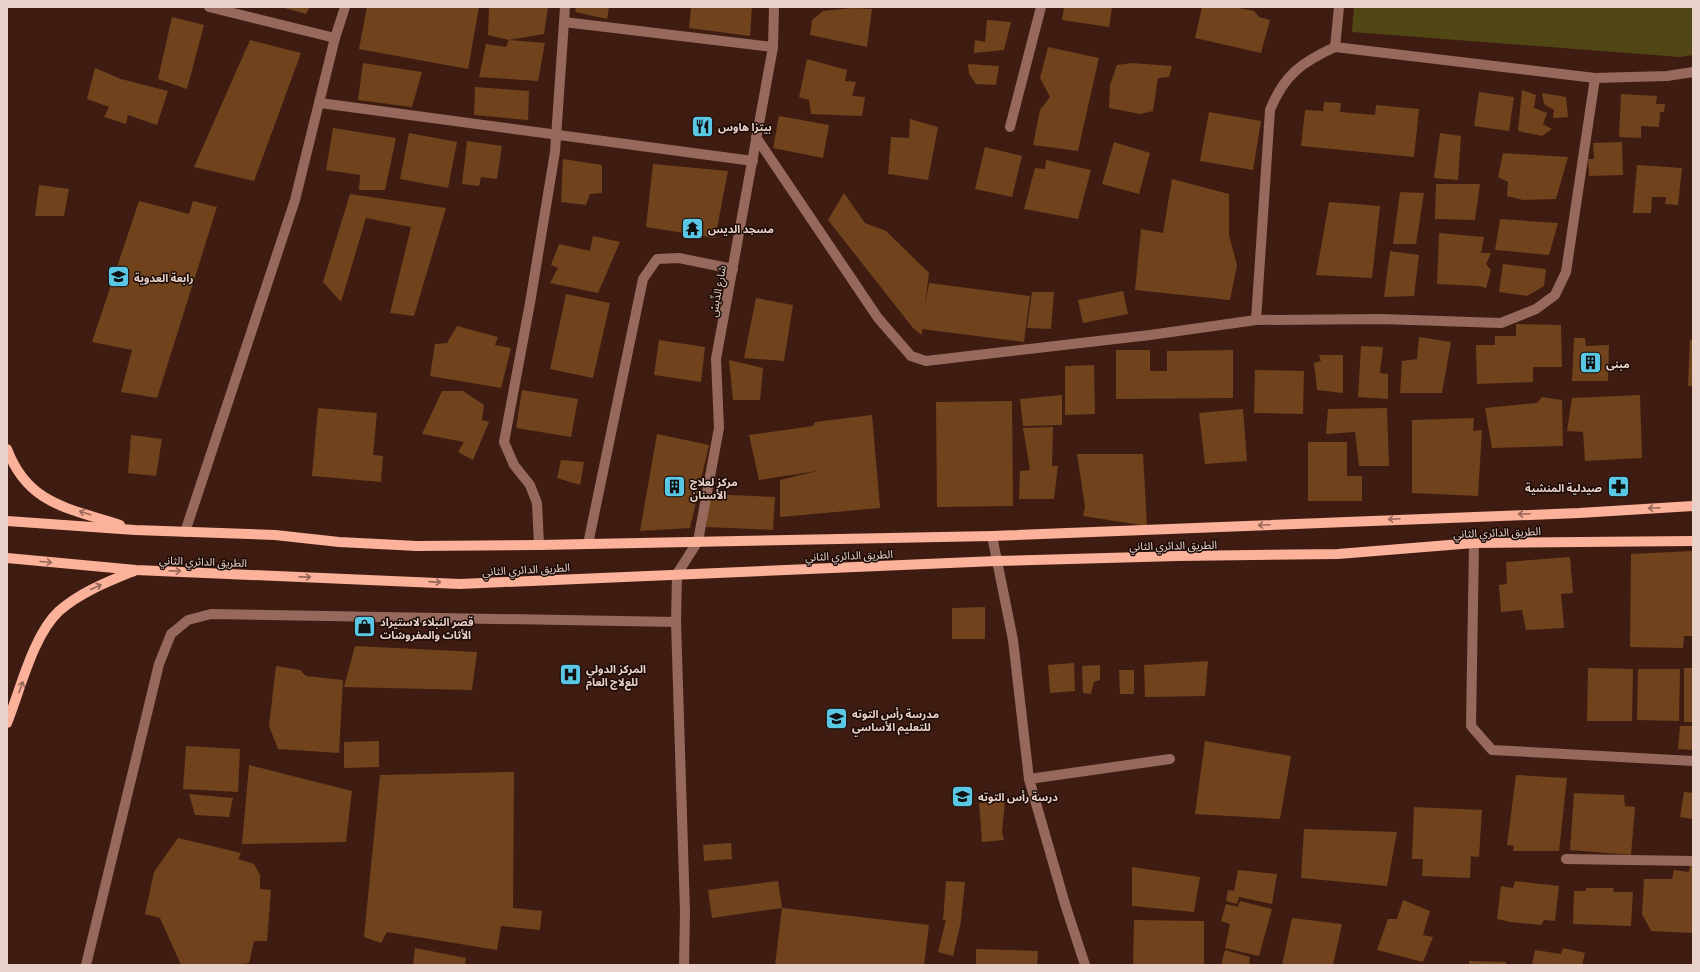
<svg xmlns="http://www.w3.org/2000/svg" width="1700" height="972" font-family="'Exo 2','Noto Sans Arabic',sans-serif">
	<rect width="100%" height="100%" fill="#3e1c12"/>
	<polygon fill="#514714" points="1354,7 1693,7 1693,55 1680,57 1352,32"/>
	<g fill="#70431d">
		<polygon points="281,7 310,7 306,14"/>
		<polygon points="367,7 479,7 468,69 359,49"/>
		<polygon points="489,7 548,7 544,34 509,40 488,35"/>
		<polygon points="576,7 609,7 607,19 575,12"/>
		<polygon points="691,7 752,7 750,36 689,28"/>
		<polygon points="1064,7 1112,7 1109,27 1062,20"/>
		<polygon points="1202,7 1234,7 1254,11 1259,17 1270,20 1261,53 1195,38"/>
		<polygon points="852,8 872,9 867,47 810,35 812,20 823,11"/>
		<polygon points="172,17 204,25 187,89 158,79"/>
		<polygon points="987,20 1011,22 1004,50 974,53 975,40 985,42"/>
		<polygon points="250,40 301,53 254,181 194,167"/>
		<polygon points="509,40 545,43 538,81 479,77 486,44 506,47"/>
		<polygon points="1048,47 1099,58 1078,151 1033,145 1040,110 1050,97 1040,78"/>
		<polygon points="807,59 847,70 845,81 856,82 852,96 865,97 862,116 811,114 809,100 799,97"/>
		<polygon points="363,63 422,72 412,107 358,100"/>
		<polygon points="1132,63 1172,66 1169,77 1158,78 1153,111 1140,114 1109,108 1110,85 1117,65"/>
		<polygon points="968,64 999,66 996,85 976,84 969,74"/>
		<polygon points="95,68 121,79 168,91 157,125 128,115 126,124 104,117 109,107 87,99"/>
		<polygon points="475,87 529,91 528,120 474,115"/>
		<polygon points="1522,90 1536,95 1534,108 1547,113 1543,124 1552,129 1542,136 1518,131"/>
		<polygon points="1479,92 1514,97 1509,131 1474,126"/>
		<polygon points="1542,93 1566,97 1568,117 1553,118 1554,110 1544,104"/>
		<polygon points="1621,94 1657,96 1656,104 1665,104 1664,112 1660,112 1659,127 1641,126 1641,138 1619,137"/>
		<polygon points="1324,102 1341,103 1340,112 1375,115 1376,105 1419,109 1414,157 1301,146 1305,110 1323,111"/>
		<polygon points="1209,112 1261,121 1253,170 1200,161"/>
		<polygon points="779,116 829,125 823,158 773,148"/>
		<polygon points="910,119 938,127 928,180 888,174 891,137 909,138"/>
		<polygon points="333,128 396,138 385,190 359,190 360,175 326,170"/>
		<polygon points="409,133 457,142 448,188 400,179"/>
		<polygon points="1440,133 1461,136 1458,180 1434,178"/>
		<polygon points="467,141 502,146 497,179 481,177 479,186 462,184"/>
		<polygon points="1114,142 1150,153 1139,194 1102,184"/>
		<polygon points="1622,142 1623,175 1589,176 1588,159 1594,159 1593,143"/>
		<polygon points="985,147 1022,156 1012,197 975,189"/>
		<polygon points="1503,153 1568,157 1556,199 1523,200 1507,196 1508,182 1498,177"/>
		<polygon points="563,159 602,165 602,193 590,194 586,205 561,202"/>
		<polygon points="1046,160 1091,170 1078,219 1024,209 1035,168 1045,169"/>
		<polygon points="653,164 728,171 715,238 646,227"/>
		<polygon points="1637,165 1682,168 1678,205 1665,204 1666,197 1652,197 1651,213 1633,213"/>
		<polygon points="1172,179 1229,194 1229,235 1237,265 1230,300 1135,290 1141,229 1163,233"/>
		<polygon points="1436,184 1480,184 1475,220 1435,219"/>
		<polygon points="39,185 69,189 64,216 35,216"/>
		<polygon points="1400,192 1424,193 1416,244 1393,244"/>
		<polygon points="844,193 865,223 886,231 929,273 925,306 929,283 1030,296 1024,342 922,329 922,335 913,328 828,220"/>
		<polygon points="350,194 446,208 414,316 390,313 411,227 366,218 341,302 323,282"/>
		<polygon points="139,201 189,214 193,201 217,207 157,398 121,392 132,350 92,342"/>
		<polygon points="1329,202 1380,206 1372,278 1316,275"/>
		<polygon points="1500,219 1558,223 1549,255 1495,250"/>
		<polygon points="1439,233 1484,237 1481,253 1491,253 1486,264 1491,270 1486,288 1478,286 1437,284"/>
		<polygon points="593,236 620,242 598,293 550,283 558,268 551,265 559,244 590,251"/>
		<polygon points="1390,251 1419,255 1414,296 1384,297"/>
		<polygon points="1503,264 1546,269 1544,286 1527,296 1499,292"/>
		<polygon points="1123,291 1128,314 1083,323 1078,300"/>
		<polygon points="1032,292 1054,292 1051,329 1027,328"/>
		<polygon points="566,294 610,303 593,378 550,369"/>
		<polygon points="756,298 793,305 784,361 744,358"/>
		<polygon points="1516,324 1561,325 1562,367 1533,367 1533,382 1477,384 1476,345 1495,345 1495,336 1516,336"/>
		<polygon points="457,326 498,337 495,345 511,348 501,388 430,376 435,344 447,343"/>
		<polygon points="1419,337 1451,342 1442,393 1400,393 1402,361 1417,359"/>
		<polygon points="1574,338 1585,338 1586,346 1609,345 1608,381 1572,381"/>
		<polygon points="659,340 705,347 701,382 654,375"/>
		<polygon points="1690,340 1693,340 1693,386 1688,386"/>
		<polygon points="1361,346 1383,347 1380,373 1388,374 1388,399 1358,397"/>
		<polygon points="1116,350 1150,350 1150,371 1167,371 1167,351 1233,350 1233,398 1116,399"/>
		<polygon points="1319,355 1343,355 1343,393 1317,390 1314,363 1321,361"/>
		<polygon points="729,360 763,368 760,400 733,400"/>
		<polygon points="1094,365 1095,414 1065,415 1065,366"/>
		<polygon points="1255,370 1304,371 1303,414 1254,413"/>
		<polygon points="522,390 578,399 571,437 516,428"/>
		<polygon points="442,391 463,391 484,405 482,420 489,422 473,460 458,452 464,442 422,434"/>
		<polygon points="1062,395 1062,425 1023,426 1020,399"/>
		<polygon points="1640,395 1642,458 1585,461 1583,432 1567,431 1572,398"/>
		<polygon points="1542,397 1562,400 1563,446 1492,448 1485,408 1537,403"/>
		<polygon points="1012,401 1013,506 937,507 936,402"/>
		<polygon points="318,408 377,413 373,455 383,456 381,482 312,476"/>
		<polygon points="1387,408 1389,466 1359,466 1355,432 1326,434 1328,409"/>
		<polygon points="1243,409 1247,461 1205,464 1199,413"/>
		<polygon points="872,415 880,508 780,517 780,480 817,471 759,480 749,435 813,426 815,422"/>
		<polygon points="1474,418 1473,431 1482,430 1478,496 1412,493 1412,420"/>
		<polygon points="1053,427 1052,466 1058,466 1054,499 1019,499 1020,471 1030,470 1023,428"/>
		<polygon points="657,434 709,445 690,528 640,531"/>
		<polygon points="131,435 162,439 156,476 128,473"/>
		<polygon points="1308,442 1347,442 1347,476 1362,476 1362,501 1308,501"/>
		<polygon points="1077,454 1143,454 1147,526 1083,516 1085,507"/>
		<polygon points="561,460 584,462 580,485 557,478"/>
		<polygon points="708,494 775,497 773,530 706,527"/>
		<polygon points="1693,551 1693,636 1684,636 1683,648 1630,647 1631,554"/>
		<polygon points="1570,557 1573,593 1561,594 1564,628 1526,630 1522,610 1501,612 1499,585 1507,584 1506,562"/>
		<polygon points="985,607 985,639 952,639 952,608"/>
		<polygon points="355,646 477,652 472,690 344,687"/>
		<polygon points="1208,661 1205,696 1145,697 1144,665"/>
		<polygon points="1074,663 1075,691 1050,693 1048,665"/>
		<polygon points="1100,665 1100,680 1094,682 1091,694 1083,693 1082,666"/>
		<polygon points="276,666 300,670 306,676 343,680 339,753 278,749 269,726"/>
		<polygon points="1588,668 1633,669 1632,721 1587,721"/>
		<rect x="1684" y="668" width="9" height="54"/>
		<polygon points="1638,669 1680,669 1679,721 1637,720"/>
		<polygon points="1119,670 1134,670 1134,694 1120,694"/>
		<polygon points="1680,726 1693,726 1693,750 1678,749"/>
		<polygon points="379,741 379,767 344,768 344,742"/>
		<polygon points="1205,741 1291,756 1280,819 1195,814"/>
		<polygon points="186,746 240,749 238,792 183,789"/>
		<polygon points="249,765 352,791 346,842 242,844"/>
		<polygon points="514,772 513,908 542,911 540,930 501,926 497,950 387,932 381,943 364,937 380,775"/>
		<polygon points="1516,775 1567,778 1559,851 1513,851 1514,846 1507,845"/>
		<polygon points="1684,792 1693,793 1693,819 1680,817"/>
		<polygon points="1574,793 1624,795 1625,806 1635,807 1631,855 1570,850"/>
		<polygon points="189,794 233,798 229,817 195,815"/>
		<polygon points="1005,801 1002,832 1004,840 982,842 979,803"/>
		<polygon points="1414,807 1482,810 1479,857 1471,856 1470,878 1422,876 1423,859 1412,859"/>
		<polygon points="1304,829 1397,832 1387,886 1301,878"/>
		<polygon points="178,838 241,853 238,859 254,864 260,875 260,889 271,890 267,941 254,941 249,963 236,965 181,965 160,918 145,914 154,872"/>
		<polygon points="731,843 732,859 704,861 703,845"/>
		<polygon points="1690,866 1693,866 1693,933 1651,931 1642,914 1644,879 1672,879 1674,870 1689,872"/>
		<polygon points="1132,867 1200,877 1194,912 1132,906"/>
		<polygon points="1238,870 1277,874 1272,904 1239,897 1237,904 1226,901 1228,890 1234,891"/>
		<polygon points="778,881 782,908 712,918 708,890"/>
		<polygon points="946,881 965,882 961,921 953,956 938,952 946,920 943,920"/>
		<polygon points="1515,881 1559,886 1555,921 1544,920 1541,925 1510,922 1497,919 1501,886 1513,888"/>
		<polygon points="1586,888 1613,888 1614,892 1633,892 1631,926 1573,924 1574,891 1586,891"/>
		<polygon points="1403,900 1430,911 1423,935 1433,937 1423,962 1377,950 1388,919 1397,919"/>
		<polygon points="1240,901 1272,909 1259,956 1225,948 1230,924 1221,921 1226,904 1238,907"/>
		<polygon points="782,908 929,925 924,965 775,965"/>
		<polygon points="1292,918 1342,924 1333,965 1282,965"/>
		<polygon points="1134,920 1204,921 1204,965 1133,965"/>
		<polygon points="415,948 466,958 465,965 413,965"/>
		<polygon points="1563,948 1585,953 1582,965 1532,965 1535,950 1561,954"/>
		<polygon points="976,949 1038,951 1037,965 976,965"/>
		<polygon points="1225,950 1250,957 1249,963 1253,965 1221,965"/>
		<polygon points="1469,961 1506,962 1506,965 1469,965"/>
	</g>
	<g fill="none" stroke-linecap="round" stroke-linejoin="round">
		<g stroke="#96695c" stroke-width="10">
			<polyline points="209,7 335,38"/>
			<polyline points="564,22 773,47"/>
			<polyline points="1335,47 1339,7"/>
			<polyline points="320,103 753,161"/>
			<polyline points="1010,127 1041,7"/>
			<polyline points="756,137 878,318 911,356 926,361 1150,335 1256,320 1381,319 1501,323 1536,309 1555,295 1566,272 1595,78"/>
			<path d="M 1256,320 L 1270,110 C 1284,75 1302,62 1335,47 L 1595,78 L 1667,76 L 1693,72"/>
			<polyline points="185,532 295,200 335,38 345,7"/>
			<polyline points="992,536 1013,640 1029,779 1065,904 1085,965"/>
			<polyline points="1474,543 1471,726 1492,750 1693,761"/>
			<polyline points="588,544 643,279 657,259 679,258 733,269"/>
			<polyline points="539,545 537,503 530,485 514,465 504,442 530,303 555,152 565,7"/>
			<polyline points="1029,779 1170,759"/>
			<polyline points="1566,859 1693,861"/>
			<polyline points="86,965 159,664 171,634 188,620 211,614 676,622"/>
			<polyline points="684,965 685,912 676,622 677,574 698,541 719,428 716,359 773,47 774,7"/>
		</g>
		<g stroke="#fbb19a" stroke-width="10">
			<path d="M 7,449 C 28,505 69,508 120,525"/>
			<polyline points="7,521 135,530 275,535 339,542 417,546 539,545 992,536 1579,513 1693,506"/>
			<polyline points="7,558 136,570 460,584 996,561 1178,556 1338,554 1474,543 1693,541"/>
			<path d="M 7,723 C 20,691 33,635 59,611 C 81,592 107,582 134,571"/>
		</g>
	</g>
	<defs><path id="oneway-shaft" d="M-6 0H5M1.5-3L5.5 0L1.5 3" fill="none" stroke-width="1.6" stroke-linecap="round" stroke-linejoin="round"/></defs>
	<g stroke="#966658">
		<use href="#oneway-shaft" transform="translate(1654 508) rotate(177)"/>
		<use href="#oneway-shaft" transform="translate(85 513) rotate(-162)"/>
		<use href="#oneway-shaft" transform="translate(1524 514) rotate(178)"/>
		<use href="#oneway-shaft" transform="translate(1394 519) rotate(177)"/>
		<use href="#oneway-shaft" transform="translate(1264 525) rotate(177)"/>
		<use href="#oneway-shaft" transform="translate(46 562) rotate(5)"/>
		<use href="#oneway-shaft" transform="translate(175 571) rotate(2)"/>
		<use href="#oneway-shaft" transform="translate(305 577) rotate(1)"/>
		<use href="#oneway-shaft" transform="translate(435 582) rotate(4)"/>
		<use href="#oneway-shaft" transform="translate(96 587) rotate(-24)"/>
		<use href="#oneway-shaft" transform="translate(21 687) rotate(-70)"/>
	</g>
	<defs>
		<symbol id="restaurant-square" viewBox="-11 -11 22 22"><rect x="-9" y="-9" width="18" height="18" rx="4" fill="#5ac8e5" stroke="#1a0b07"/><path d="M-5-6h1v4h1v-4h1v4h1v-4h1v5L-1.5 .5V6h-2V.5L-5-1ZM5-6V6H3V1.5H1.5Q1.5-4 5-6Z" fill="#111"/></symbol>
		<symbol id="temple-square" viewBox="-11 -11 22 22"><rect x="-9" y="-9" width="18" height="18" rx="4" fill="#5ac8e5" stroke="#1a0b07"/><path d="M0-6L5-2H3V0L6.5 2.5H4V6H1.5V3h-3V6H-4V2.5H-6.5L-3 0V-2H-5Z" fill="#111"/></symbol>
		<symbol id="school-square" viewBox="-11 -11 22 22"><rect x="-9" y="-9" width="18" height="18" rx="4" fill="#5ac8e5" stroke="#1a0b07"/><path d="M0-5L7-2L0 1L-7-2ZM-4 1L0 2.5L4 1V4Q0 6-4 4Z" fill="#111"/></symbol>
		<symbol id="building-square" viewBox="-11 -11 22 22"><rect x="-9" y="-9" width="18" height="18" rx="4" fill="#5ac8e5" stroke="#1a0b07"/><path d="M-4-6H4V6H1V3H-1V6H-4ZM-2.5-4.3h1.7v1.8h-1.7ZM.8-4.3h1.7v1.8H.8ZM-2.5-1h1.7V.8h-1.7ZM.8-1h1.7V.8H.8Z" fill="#111"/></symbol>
		<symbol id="pharmacy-square" viewBox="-11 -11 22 22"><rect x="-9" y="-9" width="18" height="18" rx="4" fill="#5ac8e5" stroke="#1a0b07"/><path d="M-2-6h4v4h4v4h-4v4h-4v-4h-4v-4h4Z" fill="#111"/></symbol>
		<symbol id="shop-square" viewBox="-11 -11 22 22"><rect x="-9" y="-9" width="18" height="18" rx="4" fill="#5ac8e5" stroke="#1a0b07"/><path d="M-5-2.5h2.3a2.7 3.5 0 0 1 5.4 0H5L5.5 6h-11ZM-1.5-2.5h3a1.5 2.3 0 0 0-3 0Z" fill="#111"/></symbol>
		<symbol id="hospital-square" viewBox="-11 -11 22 22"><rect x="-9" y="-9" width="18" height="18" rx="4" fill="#5ac8e5" stroke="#1a0b07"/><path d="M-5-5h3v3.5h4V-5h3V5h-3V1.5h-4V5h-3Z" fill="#111"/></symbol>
	</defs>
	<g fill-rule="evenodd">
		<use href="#restaurant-square" x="690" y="114" width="25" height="25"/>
		<use href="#temple-square" x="680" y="216" width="25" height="25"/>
		<use href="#school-square" x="106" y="264" width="25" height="25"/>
		<use href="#building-square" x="1578" y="350" width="25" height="25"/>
		<use href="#building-square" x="662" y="474" width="25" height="25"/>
		<use href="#pharmacy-square" x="1606" y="474" width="25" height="25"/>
		<use href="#shop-square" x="352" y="614" width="25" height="25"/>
		<use href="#hospital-square" x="558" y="662" width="25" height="25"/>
		<use href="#school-square" x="824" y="706" width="25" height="25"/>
		<use href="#school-square" x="950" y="784" width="25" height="25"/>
	</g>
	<g text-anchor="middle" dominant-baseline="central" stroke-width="3" stroke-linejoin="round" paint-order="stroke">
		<g font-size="11" font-weight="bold" fill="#e9d2ca" stroke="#1a0b07" text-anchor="start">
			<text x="718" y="126">بيتزا هاوس</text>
			<text x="708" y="228">مسجد الديس</text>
			<text x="134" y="277">رابعة العدوية</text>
			<text x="1606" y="363">مبنى</text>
			<text x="690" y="481">مركز لعلاج<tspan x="690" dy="13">الأسنان</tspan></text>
			<text x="1602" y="487" text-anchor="end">صيدلية المنشية</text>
			<text x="380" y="621">قصر النبلاء ﻻستيراد<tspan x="380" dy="13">اﻷثاث والمفروشات</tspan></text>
			<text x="586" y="668">المركز الدولي<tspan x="586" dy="13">للعﻻج العام</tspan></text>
			<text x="852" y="713">مدرسة رأس التوته<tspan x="852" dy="13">للتعليم الأساسي</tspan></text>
			<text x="978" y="796">درسة رأس التوته</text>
		</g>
		<g font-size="11" fill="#e9d2ca" stroke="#1a0b07">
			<text transform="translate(717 291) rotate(-80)">شارع الدِّيسْ</text>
			<text transform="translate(1497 532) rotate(-2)">الطريق الدائري الثاني</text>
			<text transform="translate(1173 545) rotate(-1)">الطريق الدائري الثاني</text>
			<text transform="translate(849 555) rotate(-2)">الطريق الدائري الثاني</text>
			<text transform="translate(203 561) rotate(2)">الطريق الدائري الثاني</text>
			<text transform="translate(526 569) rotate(-3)">الطريق الدائري الثاني</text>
		</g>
	</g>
	<rect width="1700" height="972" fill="none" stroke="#e9d2ca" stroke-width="16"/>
</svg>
